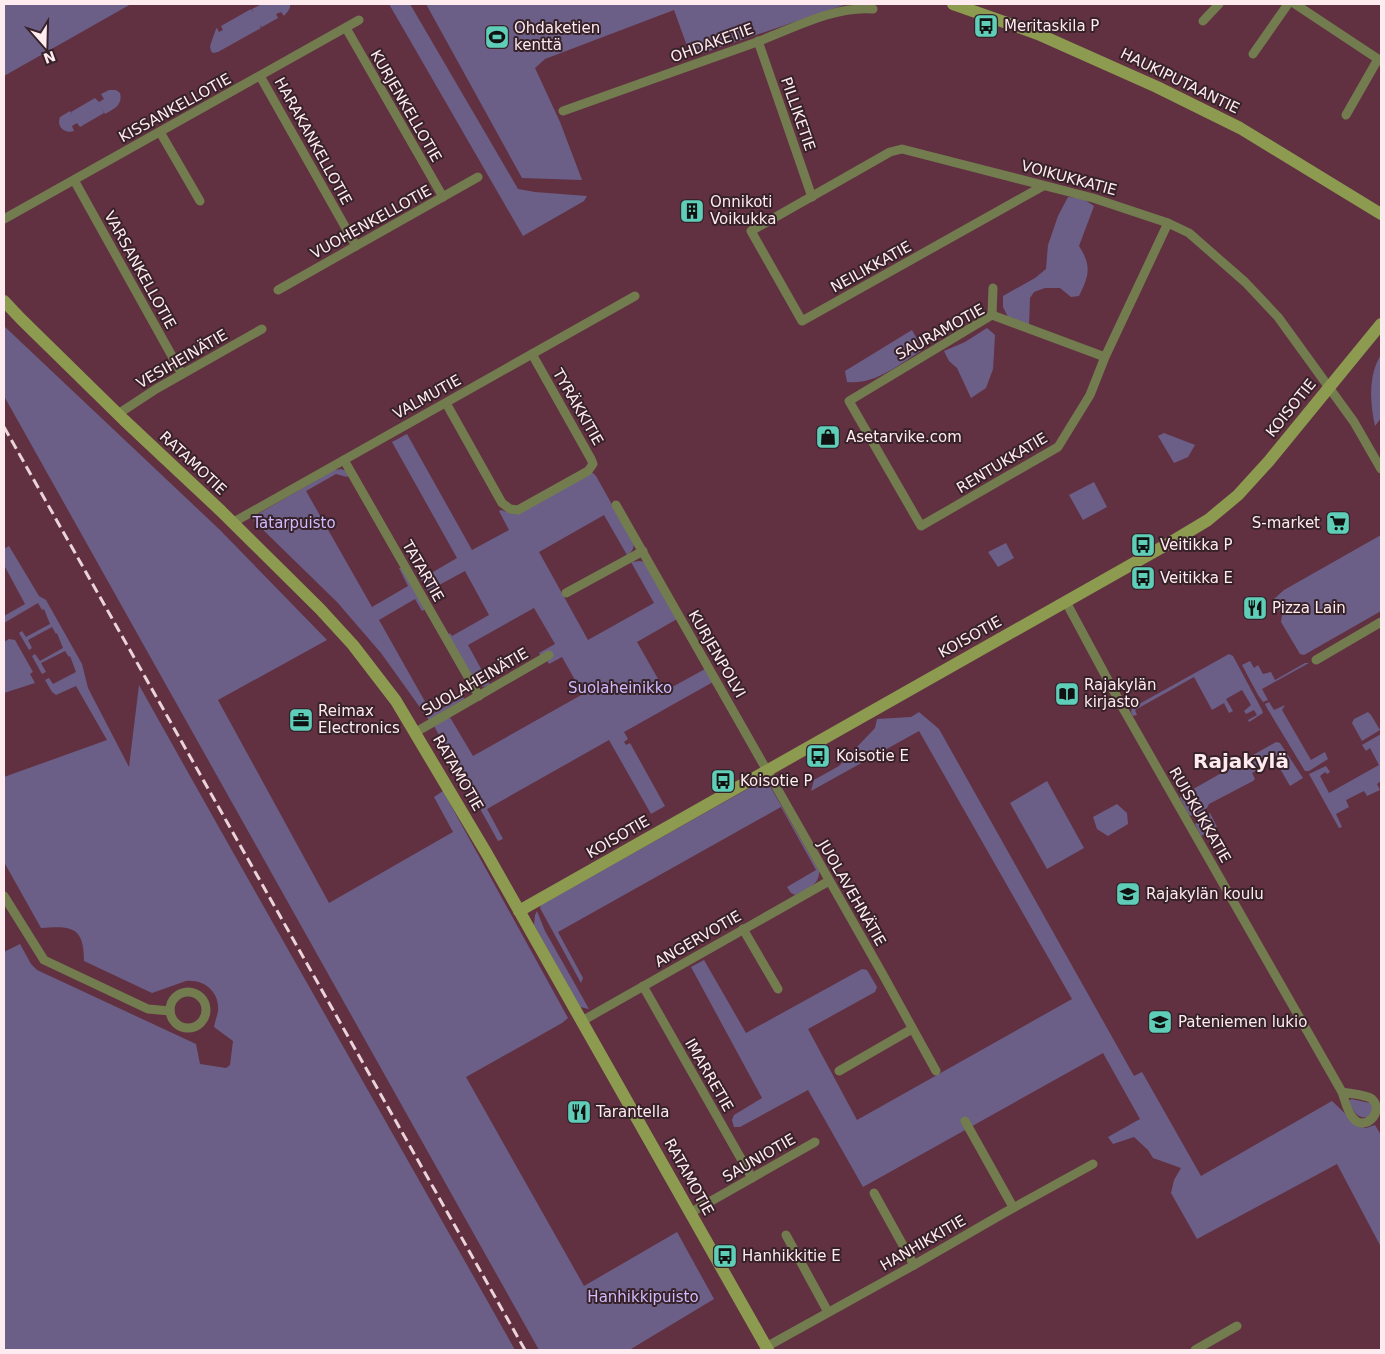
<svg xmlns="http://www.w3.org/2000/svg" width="1385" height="1354" font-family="'DejaVu Sans',sans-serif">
	<rect width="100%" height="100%" fill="#613142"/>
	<g fill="#6b5f87">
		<polygon points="4,4 131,4 4,76"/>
		<path d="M 262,4 L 290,4 C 291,9 287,12 284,16 L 281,12 L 276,14 L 278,18 L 262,27 L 260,25 L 261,28 L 218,52 L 213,53 L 211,51 L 210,46 L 216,29 L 217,28 L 219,32 L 223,30 L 221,26 L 251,9 L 253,12 L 252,9 Z"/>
		<polygon points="389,4 410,4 518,189 535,192 587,196 584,201 523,236"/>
		<polygon points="426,4 847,4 691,57 674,10 545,59 535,68 560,122 582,180 522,178"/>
		<path d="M 109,90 L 116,90 L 120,93 C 123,105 114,109 105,114 L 100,106 L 104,113 L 80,127 L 77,123 L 72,126 L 74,131 C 65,134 56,127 60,117 L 70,111 L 72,115 L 71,112 L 95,98 L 99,102 L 104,99 L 101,94 Z"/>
		<path d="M 1068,197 L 1082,198 L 1094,206 L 1079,246 C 1092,266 1089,276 1079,296 L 1071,297 L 1060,288 L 1045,288 L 1034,292 L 1030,298 L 1029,325 L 1008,317 L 1003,307 L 1003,296 L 1035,278 L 1046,269 L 1048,245 L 1058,216 Z"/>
		<polygon points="4,326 220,530 327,640 218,700 329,903 453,832 434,797 443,791 568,1018 562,1023 466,1077 584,1286 677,1232 714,1299 631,1349 632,1350 539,1350 4,396"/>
		<polygon points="987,328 995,335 993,369 986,388 971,398 957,368 949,361 944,351 965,342"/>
		<path d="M 912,330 L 917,339 L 921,351 C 898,365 875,385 847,382 L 845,371 Z"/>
		<path d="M 1381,355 L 1381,418 L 1375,426 C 1370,403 1368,375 1381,355 Z"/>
		<polygon points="1164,433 1195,445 1188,457 1174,463 1158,436"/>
		<path d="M 407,434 L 472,550 L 509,530 L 499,511 L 501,510 L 507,512 L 589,473 L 593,473 L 596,476 L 633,542 C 635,547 632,552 627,555 L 604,515 L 539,552 L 588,640 L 654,603 L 631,562 L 640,561 L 645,562 L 677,619 L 637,642 L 665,691 L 705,669 L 713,682 L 624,732 L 628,739 L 624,742 L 626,745 L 630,743 L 665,806 L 651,814 L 609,740 L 487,809 L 503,839 L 498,841 L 434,726 L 449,717 L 451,719 L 473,756 L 583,694 L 562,657 L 549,664 L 544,655 L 541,656 L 539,653 L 555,644 L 534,608 L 468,645 L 490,685 L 483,687 L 475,682 L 448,635 L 450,633 L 452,636 L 489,615 L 465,571 L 428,591 L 421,579 L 457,558 L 392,442 Z"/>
		<polygon points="341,469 346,471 349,475 347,477 336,474 306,491 372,607 408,586 399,568 402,568 426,609 422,611 415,599 379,620 432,714 463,697 464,699 429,720 381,653 337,602 253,520 253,518 258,514 334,470"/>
		<polygon points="1094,482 1107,507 1083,520 1069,495"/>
		<polygon points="1381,535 1381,611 1304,655 1300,654 1281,622 1282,615 1274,601 1274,599 1284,590"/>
		<polygon points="1006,543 1014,558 998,567 988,552"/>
		<path d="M 9,546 L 39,596 L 46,600 L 82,664 L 88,688 L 129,767 L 139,685 C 263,907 390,1128 515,1350 L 4,1350 L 4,952 L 20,944 L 31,964 L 37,970 L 196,1044 L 200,1064 L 226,1068 L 230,1065 L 233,1041 L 214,1027 C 215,1022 217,1016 218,1011 C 220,992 204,979 186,981 L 152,993 L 84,961 C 84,926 71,926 41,928 L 4,862 L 4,777 L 107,740 L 76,686 L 56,695 L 52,692 L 45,680 L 49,678 L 53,684 L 76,672 L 70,656 L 69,657 L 65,651 L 41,663 L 46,672 L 42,674 L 32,656 L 35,654 L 40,661 L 63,648 L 57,633 L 56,634 L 52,627 L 28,640 L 32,648 L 29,650 L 19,633 L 22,631 L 26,637 L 50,624 L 44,609 L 42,610 L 38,603 L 4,623 L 4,616 L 25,604 L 4,565 L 4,549 Z"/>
		<polygon points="9,639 15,640 33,672 30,674 35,683 4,693 4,642"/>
		<polygon points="1229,654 1233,656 1262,710 1263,713 1249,722 1248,720 1257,715 1254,710 1246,714 1244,711 1251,705 1242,690 1226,699 1233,711 1229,713 1224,703 1212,710 1194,677 1135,710 1137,715 1133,716 1131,712 1132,708"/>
		<polygon points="1250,661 1254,668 1258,665 1263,674 1271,672 1275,680 1305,663 1309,663 1262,689 1268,700 1263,702 1258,695 1242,665"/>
		<polygon points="1269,702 1274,710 1285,705 1282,710 1311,760 1325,752 1328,759 1309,771 1305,771 1267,708 1265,704"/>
		<polygon points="919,712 939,729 1134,1076 1142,1072 1201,1176 1332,1101 1358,1126 1366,1128 1375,1125 1381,1135 1381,1247 1337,1164 1197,1239 1171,1193 1174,1180 1181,1168 1153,1158 1148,1150 1134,1137 1113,1144 1108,1137 1140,1119 1103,1053 863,1187 808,1090 740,1127 734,1127 732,1120 734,1115 762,1098 691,967 704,960 746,1033 862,969 867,970 877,987 875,992 808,1029 857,1120 1072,999 919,731 811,791 814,780 839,766 875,728 877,719 911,717"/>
		<polygon points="1368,712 1371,715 1380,730 1362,741 1352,723 1354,719"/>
		<polygon points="1381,734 1381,781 1377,784 1380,790 1367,796 1364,791 1346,800 1349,807 1336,814 1342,827 1339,828 1309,774 1326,766 1330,772 1327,774 1325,772 1320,776 1329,793 1379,765 1370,748 1366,751 1362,745"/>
		<polygon points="1276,742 1280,743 1303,778 1290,786 1275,760 1252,773 1255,779 1253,781 1209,804 1207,808 1193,816 1189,815 1180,798 1181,796"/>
		<polygon points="1047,781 1084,848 1047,869 1010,803"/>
		<path d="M 760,782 L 768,784 L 771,788 L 819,871 C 820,885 806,889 795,895 L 791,893 L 787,887 L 816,870 L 781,807 L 558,932 L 583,978 L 581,983 L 540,908 L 541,905 Z"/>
		<polygon points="1117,804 1127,813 1128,824 1108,836 1097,829 1093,817"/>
		<polygon points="1210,813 1217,827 1201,836 1195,824"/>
		<polygon points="537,911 545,931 589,1009 580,1007 534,925 535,915"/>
		<path d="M 1351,1099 L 1370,1103 L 1373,1109 L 1369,1117 C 1357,1120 1353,1110 1349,1101 Z"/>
	</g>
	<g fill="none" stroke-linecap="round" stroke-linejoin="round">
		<g stroke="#727c4e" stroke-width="9">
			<polyline points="1295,4 1381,61"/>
			<polyline points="1203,21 1219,4"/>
			<polyline points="346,28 443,197"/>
			<polyline points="758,41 812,197"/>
			<polyline points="1253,54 1288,4"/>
			<polyline points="260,76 356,246"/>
			<path d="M 563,111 C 627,88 692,65 757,42 C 794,28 833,6 873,9"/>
			<polyline points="1346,115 1378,59"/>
			<polyline points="160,132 200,201"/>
			<polyline points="74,180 182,374"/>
			<polyline points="1043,186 802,321 751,231 890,152 902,149 1093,198 1168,223 1189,233 1245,282 1278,317 1354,422 1381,469"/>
			<polyline points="4,219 359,20"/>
			<polyline points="278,290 478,177"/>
			<polyline points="992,315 993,288"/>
			<polyline points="1105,357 992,315 849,401 921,526 1058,447 1090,395 1105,357 1168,223"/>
			<polyline points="446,403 502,503 510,509 518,510 588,471 593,464 591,459 532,354"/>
			<polyline points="118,414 156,389 262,329"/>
			<polyline points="344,460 479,696"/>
			<polyline points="616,505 882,973 936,1071"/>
			<polyline points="232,523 635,296"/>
			<polyline points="566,593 643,551"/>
			<path d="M 1066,602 L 1124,710 L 1342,1092 C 1345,1100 1347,1111 1353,1118 C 1365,1133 1385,1111 1372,1099 C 1365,1094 1351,1094 1342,1092"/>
			<polyline points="1316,660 1381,622"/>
			<polyline points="416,732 549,655"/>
			<polyline points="4,896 44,960 148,1009 170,1011"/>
			<polyline points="743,929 778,989"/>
			<polyline points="643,986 752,1178"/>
			<circle cx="188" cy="1010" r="18"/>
			<polyline points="582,1021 829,881"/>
			<polyline points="839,1071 912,1029"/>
			<polyline points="965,1121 1013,1207"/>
			<polyline points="874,1193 914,1265"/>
			<polyline points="690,1213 815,1142"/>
			<polyline points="786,1235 828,1312"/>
			<polyline points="766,1347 914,1265 1004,1213 1093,1164"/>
			<polyline points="1195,1350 1237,1326"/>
		</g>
		<g stroke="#8c9b4f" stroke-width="12">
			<polyline points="953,4 1038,34 1157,87 1240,128 1381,214"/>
			<polyline points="4,301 21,319 124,420 221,511 320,609 353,645 396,701 487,854 768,1350"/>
			<polyline points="519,911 1173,541 1208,520 1238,495 1269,461 1381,324"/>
		</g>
		<polyline stroke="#ead3d9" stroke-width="3" stroke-dasharray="10 5" stroke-linecap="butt" points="4,427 525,1350"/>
	</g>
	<defs>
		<symbol id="bus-square" viewBox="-11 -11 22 22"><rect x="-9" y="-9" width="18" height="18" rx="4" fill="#5eceb8" stroke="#382229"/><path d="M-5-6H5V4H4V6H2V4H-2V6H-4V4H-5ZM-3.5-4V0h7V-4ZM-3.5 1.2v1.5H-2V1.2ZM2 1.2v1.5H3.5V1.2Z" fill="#111"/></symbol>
		<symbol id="stadium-square" viewBox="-11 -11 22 22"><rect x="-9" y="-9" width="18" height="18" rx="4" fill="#5eceb8" stroke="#382229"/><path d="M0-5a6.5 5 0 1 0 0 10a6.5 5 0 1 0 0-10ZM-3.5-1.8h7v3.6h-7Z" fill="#111"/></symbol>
		<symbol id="building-square" viewBox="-11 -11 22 22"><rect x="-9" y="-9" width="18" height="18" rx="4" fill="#5eceb8" stroke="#382229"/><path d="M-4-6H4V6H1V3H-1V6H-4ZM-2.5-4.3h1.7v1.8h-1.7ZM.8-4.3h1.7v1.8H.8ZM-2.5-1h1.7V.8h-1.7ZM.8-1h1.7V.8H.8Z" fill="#111"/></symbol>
		<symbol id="shop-square" viewBox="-11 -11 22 22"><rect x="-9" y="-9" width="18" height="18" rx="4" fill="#5eceb8" stroke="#382229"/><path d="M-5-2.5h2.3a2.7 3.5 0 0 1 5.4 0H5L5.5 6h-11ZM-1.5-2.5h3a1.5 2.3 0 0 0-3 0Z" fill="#111"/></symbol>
		<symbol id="supermarket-square" viewBox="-11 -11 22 22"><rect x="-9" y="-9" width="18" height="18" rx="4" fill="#5eceb8" stroke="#382229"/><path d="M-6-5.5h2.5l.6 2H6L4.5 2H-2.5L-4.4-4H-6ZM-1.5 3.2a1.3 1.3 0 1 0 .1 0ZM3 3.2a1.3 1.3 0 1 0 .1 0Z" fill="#111"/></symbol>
		<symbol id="restaurant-square" viewBox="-11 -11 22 22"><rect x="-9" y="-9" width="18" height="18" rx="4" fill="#5eceb8" stroke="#382229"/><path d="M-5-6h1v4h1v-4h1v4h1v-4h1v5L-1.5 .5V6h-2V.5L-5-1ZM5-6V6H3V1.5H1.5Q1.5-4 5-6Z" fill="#111"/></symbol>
		<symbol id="library-square" viewBox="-11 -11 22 22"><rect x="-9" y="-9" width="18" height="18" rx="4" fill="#5eceb8" stroke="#382229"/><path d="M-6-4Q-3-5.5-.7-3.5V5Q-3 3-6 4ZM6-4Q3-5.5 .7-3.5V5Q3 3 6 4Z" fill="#111"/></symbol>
		<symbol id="office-square" viewBox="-11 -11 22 22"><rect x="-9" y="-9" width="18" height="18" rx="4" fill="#5eceb8" stroke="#382229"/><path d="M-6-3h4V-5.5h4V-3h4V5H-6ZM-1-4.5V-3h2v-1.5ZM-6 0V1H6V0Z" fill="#111"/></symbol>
		<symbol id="school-square" viewBox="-11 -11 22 22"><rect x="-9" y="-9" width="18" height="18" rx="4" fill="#5eceb8" stroke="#382229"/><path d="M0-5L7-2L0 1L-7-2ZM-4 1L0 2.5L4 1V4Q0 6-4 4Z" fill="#111"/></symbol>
	</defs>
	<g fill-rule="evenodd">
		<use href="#bus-square" x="972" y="12" width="28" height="28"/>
		<use href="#stadium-square" x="483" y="23" width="28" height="28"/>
		<use href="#building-square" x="678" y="197" width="28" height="28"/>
		<use href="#shop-square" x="814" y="423" width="28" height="28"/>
		<use href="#supermarket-square" x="1324" y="509" width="28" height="28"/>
		<use href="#bus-square" x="1129" y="531" width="28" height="28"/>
		<use href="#bus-square" x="1129" y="564" width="28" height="28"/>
		<use href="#restaurant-square" x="1241" y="594" width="28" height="28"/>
		<use href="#library-square" x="1053" y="680" width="28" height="28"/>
		<use href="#office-square" x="287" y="706" width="28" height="28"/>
		<use href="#bus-square" x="804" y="742" width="28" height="28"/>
		<use href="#bus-square" x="709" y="767" width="28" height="28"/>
		<use href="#school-square" x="1114" y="880" width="28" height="28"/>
		<use href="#school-square" x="1146" y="1008" width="28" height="28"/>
		<use href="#restaurant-square" x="565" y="1098" width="28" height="28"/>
		<use href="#bus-square" x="711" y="1242" width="28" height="28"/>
	</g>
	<g text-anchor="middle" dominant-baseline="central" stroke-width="4" stroke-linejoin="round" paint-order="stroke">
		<g font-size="15" fill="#feebf0" stroke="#382229" text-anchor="start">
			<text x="1004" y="26">Meritaskila P</text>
			<text x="514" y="28">Ohdaketien<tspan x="514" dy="17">kenttä</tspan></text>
			<text x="710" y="202">Onnikoti<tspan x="710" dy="17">Voikukka</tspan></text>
			<text x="846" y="437">Asetarvike.com</text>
			<text x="1320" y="523" text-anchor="end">S-market</text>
			<text x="1160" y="545">Veitikka P</text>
			<text x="1160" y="578">Veitikka E</text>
			<text x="1272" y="608">Pizza Lain</text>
			<text x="1084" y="685">Rajakylän<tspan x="1084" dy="17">kirjasto</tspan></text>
			<text x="318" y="711">Reimax<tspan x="318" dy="17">Electronics</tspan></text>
			<text x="836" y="756">Koisotie E</text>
			<text x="740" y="781">Koisotie P</text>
			<text x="1146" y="894">Rajakylän koulu</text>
			<text x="1178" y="1022">Pateniemen lukio</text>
			<text x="596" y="1112">Tarantella</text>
			<text x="742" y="1256">Hanhikkitie E</text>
		</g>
		<g font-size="15" fill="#feebf0" stroke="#382229">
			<text transform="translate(712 43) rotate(-20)">OHDAKETIE</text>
			<text transform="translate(1180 81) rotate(26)">HAUKIPUTAANTIE</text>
			<text transform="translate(406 106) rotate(60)">KURJENKELLOTIE</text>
			<text transform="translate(175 108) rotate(-29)">KISSANKELLOTIE</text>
			<text transform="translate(798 114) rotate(71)">PILLIKETIE</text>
			<text transform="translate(313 141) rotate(61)">HARAKANKELLOTIE</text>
			<text transform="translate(1069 178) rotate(15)">VOIKUKKATIE</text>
			<text transform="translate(371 222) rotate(-29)">VUOHENKELLOTIE</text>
			<text transform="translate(871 267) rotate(-29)">NEILIKKATIE</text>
			<text transform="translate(140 270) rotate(61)">VARSANKELLOTIE</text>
			<text transform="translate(940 332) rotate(-29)">SAURAMOTIE</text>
			<text transform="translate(182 359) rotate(-30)">VESIHEINÄTIE</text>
			<text transform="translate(427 397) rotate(-29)">VALMUTIE</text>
			<text transform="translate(578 407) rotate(60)">TYRÄKKITIE</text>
			<text transform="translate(1291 408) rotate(-51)">KOISOTIE</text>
			<text transform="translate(193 463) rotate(43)">RATAMOTIE</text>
			<text transform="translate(1002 463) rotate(-31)">RENTUKKATIE</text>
			<text transform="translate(423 571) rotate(60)">TATARTIE</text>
			<text transform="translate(970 637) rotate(-29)">KOISOTIE</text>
			<text transform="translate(717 654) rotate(60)">KURJENPOLVI</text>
			<text transform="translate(475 682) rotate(-30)">SUOLAHEINÄTIE</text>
			<text transform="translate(458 773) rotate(60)">RATAMOTIE</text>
			<text transform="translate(1200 815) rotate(60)">RUISKUKKATIE</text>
			<text transform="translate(618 837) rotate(-30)">KOISOTIE</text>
			<text transform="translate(852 893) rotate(60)">JUOLAVEHNÄTIE</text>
			<text transform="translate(698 939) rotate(-30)">ANGERVOTIE</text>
			<text transform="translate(709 1075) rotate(60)">IMARRETIE</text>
			<text transform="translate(759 1158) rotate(-30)">SAUNIOTIE</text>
			<text transform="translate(689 1177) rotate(61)">RATAMOTIE</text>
			<text transform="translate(923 1243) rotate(-30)">HANHIKKITIE</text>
		</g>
		<g font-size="15" fill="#d0bbff" stroke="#382229">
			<text x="294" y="523">Tatarpuisto</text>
			<text x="620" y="688">Suolaheinikko</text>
			<text x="643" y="1297">Hanhikkipuisto</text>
		</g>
		<g font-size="20" font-weight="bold" fill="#feebf0" stroke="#382229">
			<text x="1241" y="761">Rajakylä</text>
		</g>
	</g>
	<rect width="1385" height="1354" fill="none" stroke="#feebf0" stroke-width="10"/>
	<g transform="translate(45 45) rotate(160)" stroke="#382229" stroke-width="4" paint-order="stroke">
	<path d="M0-4L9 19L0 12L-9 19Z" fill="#feebf0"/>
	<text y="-8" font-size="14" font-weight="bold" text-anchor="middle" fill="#feebf0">N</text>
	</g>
</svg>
